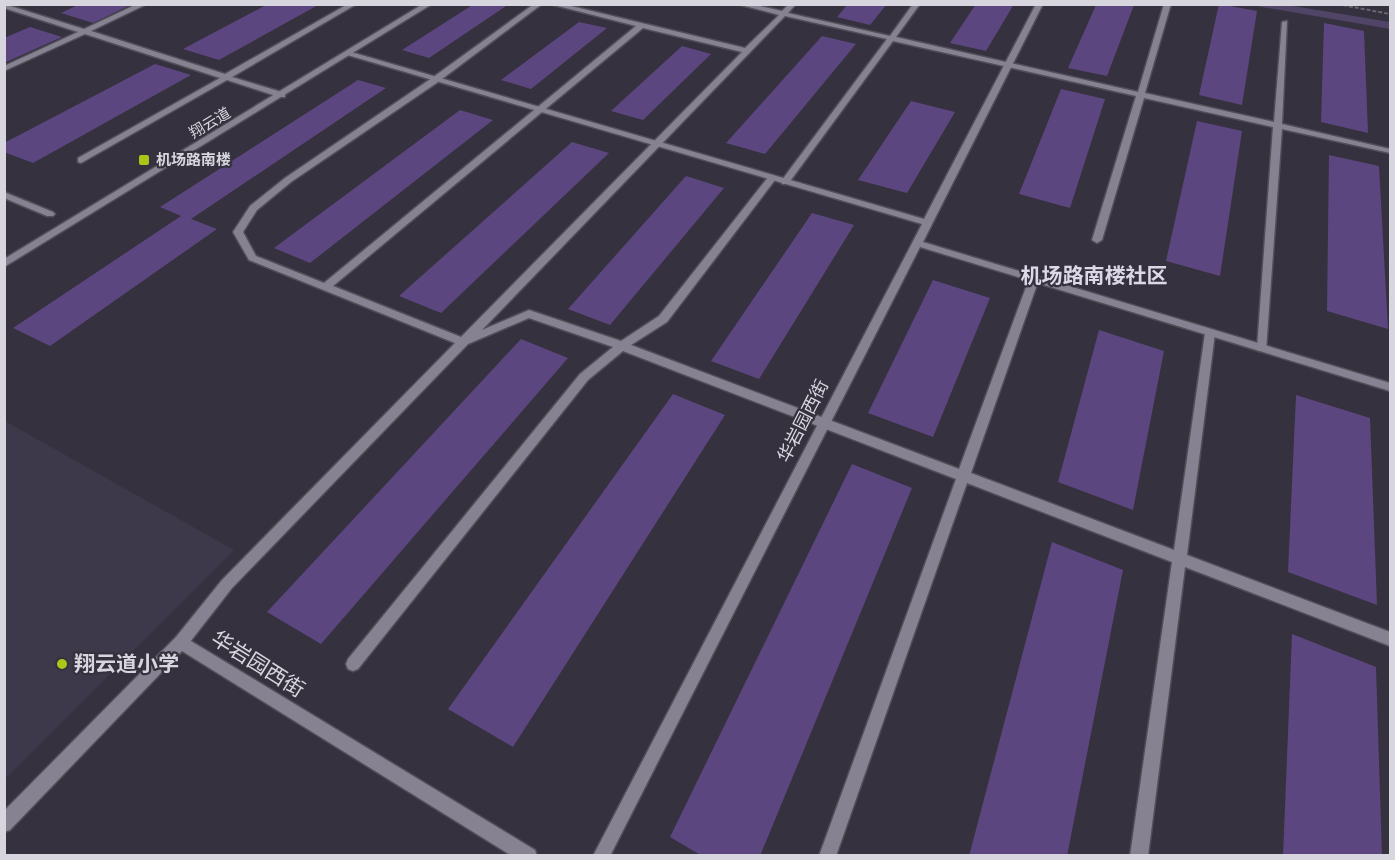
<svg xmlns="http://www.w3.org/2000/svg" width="1395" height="860" font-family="Karla,'Noto Sans SC',sans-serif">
	<rect width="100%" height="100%" fill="#35313e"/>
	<polygon fill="#3e384b" points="5,421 234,550 5,779"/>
	<polygon fill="#504467" points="1251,5 1287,5 1390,22 1390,29"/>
	<g fill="#5c467f">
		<polygon points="80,4 132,4 93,23 61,13"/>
		<polygon points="268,4 320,4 219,60 183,49"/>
		<polygon points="474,4 509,4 429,58 402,50"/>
		<polygon points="848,4 887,4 870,25 837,17"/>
		<polygon points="976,4 1014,4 986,51 950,43"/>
		<polygon points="1219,4 1257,11 1242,105 1199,95"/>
		<polygon points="1096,5 1134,5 1107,76 1068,68"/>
		<polygon points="579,22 607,28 531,89 501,80"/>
		<polygon points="1324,23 1364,31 1368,133 1321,122"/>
		<polygon points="30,27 62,37 4,63 4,38"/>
		<polygon points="822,36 856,44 765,154 726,143"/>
		<polygon points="682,46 711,54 643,120 611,111"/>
		<polygon points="155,64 191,75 33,163 4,152 4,143"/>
		<polygon points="358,80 386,88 191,219 217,229 50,346 13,328 181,216 160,207"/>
		<polygon points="1061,89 1105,99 1070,208 1019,194"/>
		<polygon points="911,101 955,112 907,193 858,180"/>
		<polygon points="460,110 493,120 310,263 274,248"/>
		<polygon points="1197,121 1242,131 1220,276 1166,261"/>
		<polygon points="572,142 609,153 441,313 399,296"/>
		<polygon points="1329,155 1379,166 1388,329 1327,311"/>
		<polygon points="686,176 724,188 610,325 568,309"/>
		<polygon points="812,213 854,225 759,379 711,361"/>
		<polygon points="933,280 990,298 933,437 868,413"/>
		<polygon points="1099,330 1164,351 1133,510 1058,482"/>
		<polygon points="521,339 568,358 321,644 267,612"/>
		<polygon points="673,394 725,415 513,747 448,709"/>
		<polygon points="1296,395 1370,418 1377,605 1288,572"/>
		<polygon points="852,464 912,488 760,856 702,856 670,837"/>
		<polygon points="1052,542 1123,570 1067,856 969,856"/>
		<polygon points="1292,634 1376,667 1382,856 1283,856"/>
	</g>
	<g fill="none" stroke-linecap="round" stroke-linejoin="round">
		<defs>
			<g id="service">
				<polygon points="4,4 84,29 137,4 147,4 91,31 225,74 348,4 355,5 232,77 285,93 285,97 279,97 227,80 81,163 78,162 78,158 220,78 85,34 4,71 4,66 78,32 4,8"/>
				<path d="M 534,4 L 542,4 L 438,82 L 291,182 L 257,210 L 243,232 L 256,256 L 324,283 L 636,26 L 550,4 L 563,4 L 745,48 L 779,15 L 737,4 L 751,4 L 782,11 L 789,4 L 796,4 L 788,13 L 890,36 L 913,4 L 920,4 L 896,37 L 1138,92 L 1164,4 L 1171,4 L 1145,93 L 1274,122 L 1282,22 L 1287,21 L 1282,124 L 1390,149 L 1390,153 L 1282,129 L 1266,351 L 1258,351 L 1257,348 L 1273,127 L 1144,98 L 1102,240 L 1097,243 L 1092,240 L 1136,96 L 893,41 L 788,184 L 782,184 L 782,180 L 887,39 L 785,16 L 482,330 L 529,310 L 621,341 L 659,316 L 769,176 L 775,176 L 775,180 L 667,322 L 631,345 L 959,469 L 1029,279 L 1034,276 L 1038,277 L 1039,279 L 971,473 L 1174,550 L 1205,333 L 1206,330 L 1214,330 L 1215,333 L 1187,555 L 1390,632 L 1390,646 L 1185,567 L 1148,856 L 1130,856 L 1172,562 L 967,483 L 836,856 L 819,856 L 956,479 L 623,351 L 588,380 L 358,669 L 353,671 L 348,669 L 346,664 L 348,659 L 580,374 L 613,347 L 529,318 L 468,344 L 232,588 L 186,647 L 181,649 L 176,647 L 174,642 L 176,637 L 222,580 L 455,343 L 249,260 L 233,232 L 250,206 L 285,178 L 432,78 ZM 643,28 L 742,52 L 461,337 L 333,286 Z"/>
				<polygon points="4,192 53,212 55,214 53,216 47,216 4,198"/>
			</g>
			<g id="minor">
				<polygon points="1036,4 1043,4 923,242 1390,383 1390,391 920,247 610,856 593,856 922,224 344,54 351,52 924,219"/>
				<polygon points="181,635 535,850 537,856 512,856 182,651 10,830 4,832 4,811 176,637"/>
			</g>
			<polygon id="tertiary" points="423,4 432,4 4,267 4,259"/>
		</defs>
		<use href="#service" stroke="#514e58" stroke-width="3"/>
		<use href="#minor" stroke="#514e58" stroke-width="3"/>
		<use href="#tertiary" stroke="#514e58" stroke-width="3"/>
		<polyline stroke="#696671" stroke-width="2" stroke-dasharray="4 2" stroke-linecap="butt" points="1337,4 1390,14"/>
		<use href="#service" fill="#878291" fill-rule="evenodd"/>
		<use href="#minor" fill="#878291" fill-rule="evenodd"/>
		<use href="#tertiary" fill="#878291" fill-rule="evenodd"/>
	</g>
	<g fill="#a9c719" stroke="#35313e" stroke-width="2">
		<rect x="138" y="154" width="12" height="12" rx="3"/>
		<circle cx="62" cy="664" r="6"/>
	</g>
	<g text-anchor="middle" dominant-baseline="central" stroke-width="4.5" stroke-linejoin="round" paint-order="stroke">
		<g font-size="15" fill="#d7d5dd" stroke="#35313e">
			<text transform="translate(210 123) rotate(-31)">翔云道</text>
		</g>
		<g font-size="15" font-weight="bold" fill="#d7d5dd" stroke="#35313e" text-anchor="start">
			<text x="156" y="160">机场路南楼</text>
		</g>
		<g font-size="18" fill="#d7d5dd" stroke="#35313e">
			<text transform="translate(803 421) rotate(-63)">华岩园西街</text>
		</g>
		<g font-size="21" font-weight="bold" fill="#ddd8e8" stroke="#35313e">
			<text x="1094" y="276">机场路南楼社区</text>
		</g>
		<g font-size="21" font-weight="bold" fill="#d7d5dd" stroke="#35313e" text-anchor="start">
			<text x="74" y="664">翔云道小学</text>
		</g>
		<g font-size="21" fill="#d7d5dd" stroke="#35313e">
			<text transform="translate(258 664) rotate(32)">华岩园西街</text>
		</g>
	</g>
	<rect width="1395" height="860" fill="none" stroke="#d7d5dd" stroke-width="12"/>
</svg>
